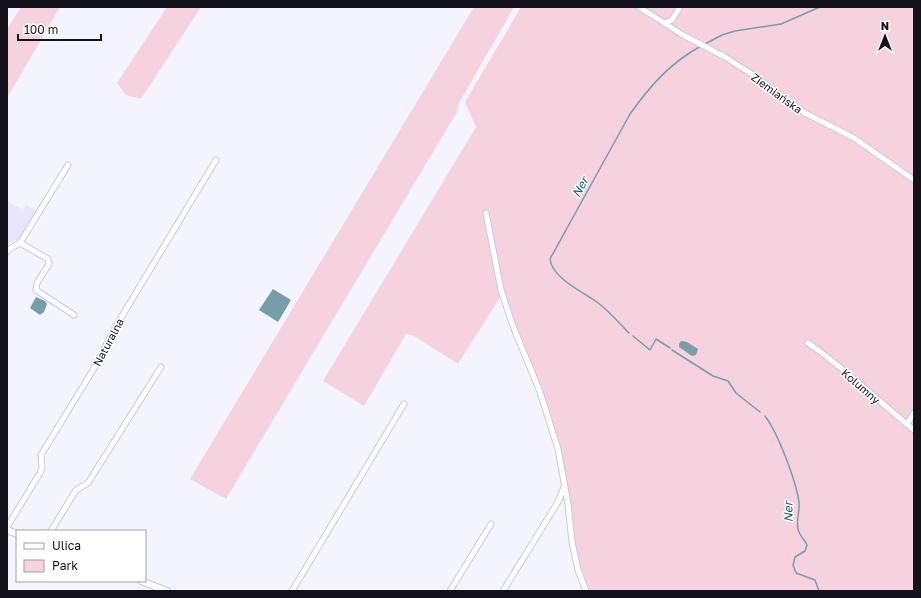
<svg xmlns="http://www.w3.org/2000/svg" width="921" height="598" font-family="'Golos Text',sans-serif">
	<rect width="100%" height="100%" fill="#f4f4fe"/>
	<polygon fill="#e7e6fa" points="7,201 23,210 26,205 37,211 19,239 9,244 7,247"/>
	<g fill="#f6d2de">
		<polygon points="21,7 60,7 7,98 7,29"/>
		<polygon points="167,7 201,7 141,99 126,95 117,83"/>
		<polygon points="474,7 514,7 459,103 457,112 226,499 190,479"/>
		<polygon points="521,7 914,7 914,591 586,591 577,561 555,438 502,294 458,364 414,336 406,334 364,406 323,381 476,127 465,102"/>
	</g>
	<g fill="#779da9">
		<polygon points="273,289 291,300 278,322 259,310"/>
		<polygon points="36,297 45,301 47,304 44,312 40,315 30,308"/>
		<polygon points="681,341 687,342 698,349 696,355 692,356 679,347 679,344"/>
	</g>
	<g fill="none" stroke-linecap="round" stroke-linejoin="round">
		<g stroke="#779da9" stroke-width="1.5">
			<polyline points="705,44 722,35 735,31 781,24 820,7"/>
			<path d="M 629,333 C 619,323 609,311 597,302 C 583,292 552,278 550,259 L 630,114 C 650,86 670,63 701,46"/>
			<polyline points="633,336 650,350 656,339 670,348"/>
			<polyline points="672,350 713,376 728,381 736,393 760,412"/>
			<path d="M 765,416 C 778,433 796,481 799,502 C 800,511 796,521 798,529 C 799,535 805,540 807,545 L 805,551 L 795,557 L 793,565 L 796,573 L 815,580 L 819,591"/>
		</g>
		<defs>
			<g id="minor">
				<polyline points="639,7 683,35 725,57 753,75 805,113 854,138 914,180"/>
				<polyline points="665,23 672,20 680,7"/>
				<polyline points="486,213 501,290 513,326 540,392 558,449 568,504 572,542 578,570 586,591"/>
				<polyline points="20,243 48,259 49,264 37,283 36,290 74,315"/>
				<polyline points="7,252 8,250 20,243 68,165"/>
				<path d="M 808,343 C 846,369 878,401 914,430"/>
				<polyline points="907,424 914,413"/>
				<polyline points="7,527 40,473 42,468 41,455 93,370 119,321 216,160"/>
				<polyline points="51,531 76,490 88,483 161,367"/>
				<polyline points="292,591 404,404"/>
				<polyline points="450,591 491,524"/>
				<polyline points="503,591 558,502 564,487"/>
			</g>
			<g id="tertiary">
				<polyline points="7,530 17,534"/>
				<polyline points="141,581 167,591"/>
			</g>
		</defs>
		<use href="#minor" stroke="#c9c8e1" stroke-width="7"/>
		<use href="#tertiary" stroke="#c9c8e1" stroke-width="8"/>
		<use href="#minor" stroke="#fff" stroke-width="5"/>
		<use href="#tertiary" stroke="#fff" stroke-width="6"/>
	</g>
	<g text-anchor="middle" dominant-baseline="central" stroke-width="3" stroke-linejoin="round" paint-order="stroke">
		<g font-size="11" fill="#14131c" stroke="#fff">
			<text transform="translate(777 93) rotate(36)">Ziemiańska</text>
			<text transform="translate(108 342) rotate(-62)">Naturalna</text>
			<text transform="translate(861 386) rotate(41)">Kolumny</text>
		</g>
		<g font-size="12" font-style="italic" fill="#166174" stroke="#fff">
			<text transform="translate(580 187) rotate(-61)">Ner</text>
			<text transform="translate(788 512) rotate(-91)">Ner</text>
		</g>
	</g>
	<rect width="921" height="598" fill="none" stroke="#14131c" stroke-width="16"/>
	<rect x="16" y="530" width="130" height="52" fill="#ffffff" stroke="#a1a1a4"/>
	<rect x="24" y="543" width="20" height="6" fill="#ffffff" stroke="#a1a1a4"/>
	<text x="52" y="550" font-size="12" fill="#14131c">Ulica</text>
	<rect x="24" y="560" width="20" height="12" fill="#f6d2de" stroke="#a1a1a4"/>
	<text x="52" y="570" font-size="12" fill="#14131c">Park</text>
	<g transform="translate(885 36)" stroke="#ffffff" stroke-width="3" paint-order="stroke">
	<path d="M0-3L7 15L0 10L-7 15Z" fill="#14131c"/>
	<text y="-6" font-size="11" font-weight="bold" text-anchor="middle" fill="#14131c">N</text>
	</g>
	<path d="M18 34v6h83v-6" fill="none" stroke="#14131c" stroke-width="2"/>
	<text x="24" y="34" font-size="12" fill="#14131c" stroke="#ffffff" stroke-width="3" paint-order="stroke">100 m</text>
</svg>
